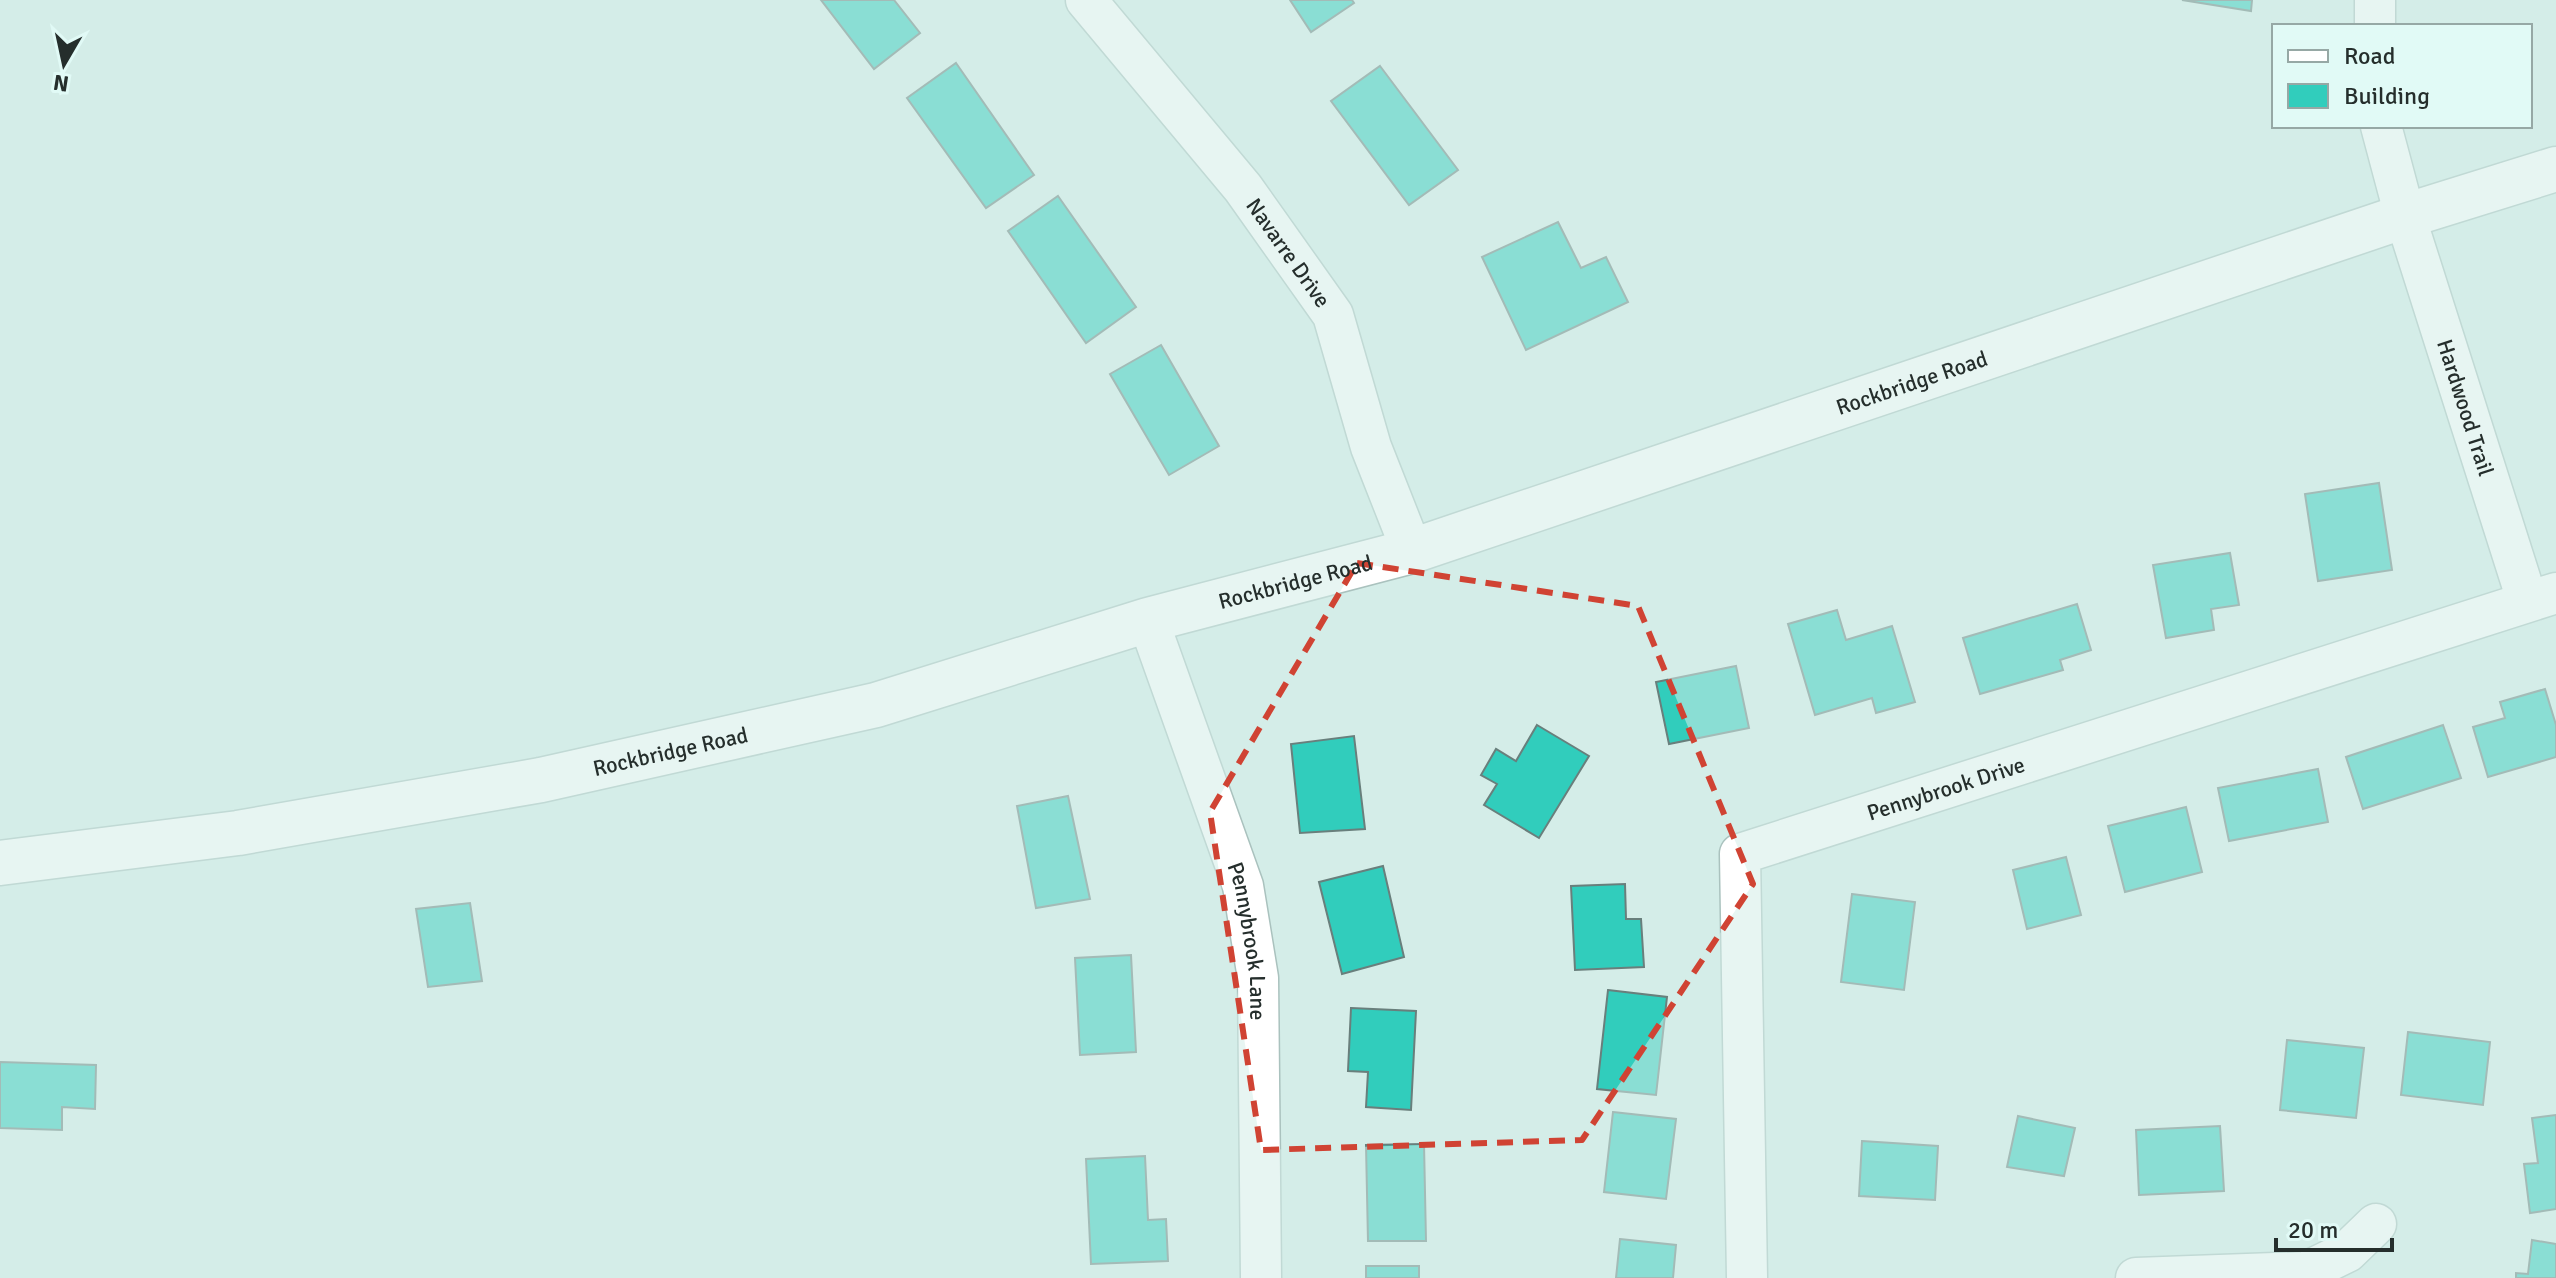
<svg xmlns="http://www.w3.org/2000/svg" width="2556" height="1278" font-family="Signika,sans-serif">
	<rect width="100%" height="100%" fill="#d4ede8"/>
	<g fill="#31cdbc" stroke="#697f7c" stroke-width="2">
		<polygon points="821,0 894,0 920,33 874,69"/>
		<polygon points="1290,0 1352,0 1354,3 1311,32"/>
		<polygon points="2182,0 2252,0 2251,11"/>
		<polygon points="956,63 1034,175 986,208 907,98"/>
		<polygon points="1380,66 1458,170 1409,205 1331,101"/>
		<polygon points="1058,196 1136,307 1086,343 1008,231"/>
		<polygon points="1558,222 1581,268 1606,257 1628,302 1526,350 1482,257"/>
		<polygon points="1161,345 1219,446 1169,475 1110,374"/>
		<polygon points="2379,483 2392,570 2318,581 2305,494"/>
		<polygon points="2230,553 2239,605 2211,609 2214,630 2166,638 2153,565"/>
		<polygon points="2077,604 2091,650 2060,660 2063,670 1980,694 1963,638"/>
		<polygon points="1837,610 1846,640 1892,626 1915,702 1876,713 1872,698 1815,715 1788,624"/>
		<polygon points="1736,666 1749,728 1669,744 1656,682"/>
		<polygon points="2545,689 2556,725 2556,757 2488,777 2473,727 2505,718 2500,702"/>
		<polygon points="1537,725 1589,756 1539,838 1484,805 1497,784 1481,775 1496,749 1516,761"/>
		<polygon points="2443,725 2461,778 2363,809 2346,757"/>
		<polygon points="1354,736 1365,829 1300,833 1291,744"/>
		<polygon points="2318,769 2328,822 2229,841 2218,788"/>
		<polygon points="1068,796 1090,899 1036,908 1017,806"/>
		<polygon points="2186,807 2202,872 2125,892 2108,826"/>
		<polygon points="2066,857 2081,915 2027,929 2013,870"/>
		<polygon points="1383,866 1404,957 1342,974 1319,882"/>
		<polygon points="1625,884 1626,919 1641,919 1644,967 1575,970 1571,886"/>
		<polygon points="1852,894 1915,902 1904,990 1841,982"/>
		<polygon points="470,903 482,981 428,987 416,909"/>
		<polygon points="1131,955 1136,1052 1080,1055 1075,958"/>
		<polygon points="1608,990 1667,997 1656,1095 1597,1089"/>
		<polygon points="1351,1008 1416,1011 1411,1110 1366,1107 1368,1072 1348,1071"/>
		<polygon points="2408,1032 2490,1042 2483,1105 2401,1095"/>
		<polygon points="2287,1040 2364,1048 2356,1118 2280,1110"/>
		<polygon points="0,1062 96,1065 95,1109 62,1107 62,1130 0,1128"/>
		<polygon points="1613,1112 1676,1119 1666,1199 1604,1192"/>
		<polygon points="2556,1115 2556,1209 2530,1213 2524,1164 2538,1163 2532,1118"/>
		<polygon points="2018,1116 2075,1128 2064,1176 2007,1167"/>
		<polygon points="2220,1126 2224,1191 2139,1195 2136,1130"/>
		<polygon points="1862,1141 1938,1146 1935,1200 1859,1196"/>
		<polygon points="1424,1144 1426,1241 1368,1241 1366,1145"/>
		<polygon points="1145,1156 1148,1220 1166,1219 1168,1261 1091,1264 1086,1159"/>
		<polygon points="1620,1239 1676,1245 1673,1278 1616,1278"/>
		<polygon points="2532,1240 2556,1244 2556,1278 2516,1278 2516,1273 2528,1274"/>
		<rect x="1366" y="1266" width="53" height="12"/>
	</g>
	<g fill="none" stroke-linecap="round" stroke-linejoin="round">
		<defs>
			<g id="street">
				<path id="s1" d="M 1086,0 L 1243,188 L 1333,315 L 1371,447 L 1412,551"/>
				<polyline points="2375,26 2375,0"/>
				<path id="s2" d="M 2381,126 L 2405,216 L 2527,600"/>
				<path id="s3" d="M 1148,620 L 1243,886 L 1258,978 L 1261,1278"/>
				<path id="s4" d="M 1747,1278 L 1740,854 L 2556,593"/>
				<polyline points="2136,1278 2306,1272 2347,1252 2376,1224"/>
			</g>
			<g id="secondary">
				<path id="s5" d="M 0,863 L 238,833 L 541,780 L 876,705 L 1148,620 L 1412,551 L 2405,216 L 2556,169"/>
			</g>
		</defs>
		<use href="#street" stroke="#aac2be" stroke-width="43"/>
		<use href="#secondary" stroke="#aac2be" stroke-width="47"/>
		<use href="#street" stroke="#fff" stroke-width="40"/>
		<use href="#secondary" stroke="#fff" stroke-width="44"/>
	</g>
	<path d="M0 0H2556V1278H0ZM 1357,563 L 1638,606 L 1753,884 L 1582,1140 L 1261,1150 L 1210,812 Z" fill="#d4ede8" fill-opacity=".55" fill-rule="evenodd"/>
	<path fill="none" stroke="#d04333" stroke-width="6" stroke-dasharray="16 10" stroke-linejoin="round" d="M 1357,563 L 1638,606 L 1753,884 L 1582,1140 L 1261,1150 L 1210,812 Z"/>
	<g text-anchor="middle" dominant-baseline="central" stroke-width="6" stroke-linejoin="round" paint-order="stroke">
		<g font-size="22" fill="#252e2c" stroke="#e1faf6">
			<text stroke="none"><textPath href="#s1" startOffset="324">Navarre Drive</textPath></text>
			<text stroke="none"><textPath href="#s5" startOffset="1976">Rockbridge Road</textPath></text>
			<text stroke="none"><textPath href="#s2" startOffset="294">Hardwood Trail</textPath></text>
			<text stroke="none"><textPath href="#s5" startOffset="1328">Rockbridge Road</textPath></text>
			<text stroke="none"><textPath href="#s5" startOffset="680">Rockbridge Road</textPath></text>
			<text stroke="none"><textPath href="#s4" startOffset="640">Pennybrook Drive</textPath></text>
			<text stroke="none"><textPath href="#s3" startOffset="338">Pennybrook Lane</textPath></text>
		</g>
	</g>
	<rect x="2272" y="24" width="260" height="104" fill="#e1faf6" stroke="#96a8a5" stroke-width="2"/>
	<rect x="2288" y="50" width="40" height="12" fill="#ffffff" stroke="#96a8a5" stroke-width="2"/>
	<text x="2344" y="64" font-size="24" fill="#252e2c">Road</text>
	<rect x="2288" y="84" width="40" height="24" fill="#31cdbc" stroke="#96a8a5" stroke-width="2"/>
	<text x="2344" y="104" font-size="24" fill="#252e2c">Building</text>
	<g transform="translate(64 64) rotate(189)" stroke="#e1faf6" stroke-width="6" paint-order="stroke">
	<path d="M0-6L14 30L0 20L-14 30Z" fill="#252e2c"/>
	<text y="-12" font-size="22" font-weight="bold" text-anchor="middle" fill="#252e2c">N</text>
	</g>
	<path d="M2276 1238v12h116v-12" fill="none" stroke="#252e2c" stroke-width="4"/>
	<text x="2288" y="1238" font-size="24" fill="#252e2c" stroke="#e1faf6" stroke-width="6" paint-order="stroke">20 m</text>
</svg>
